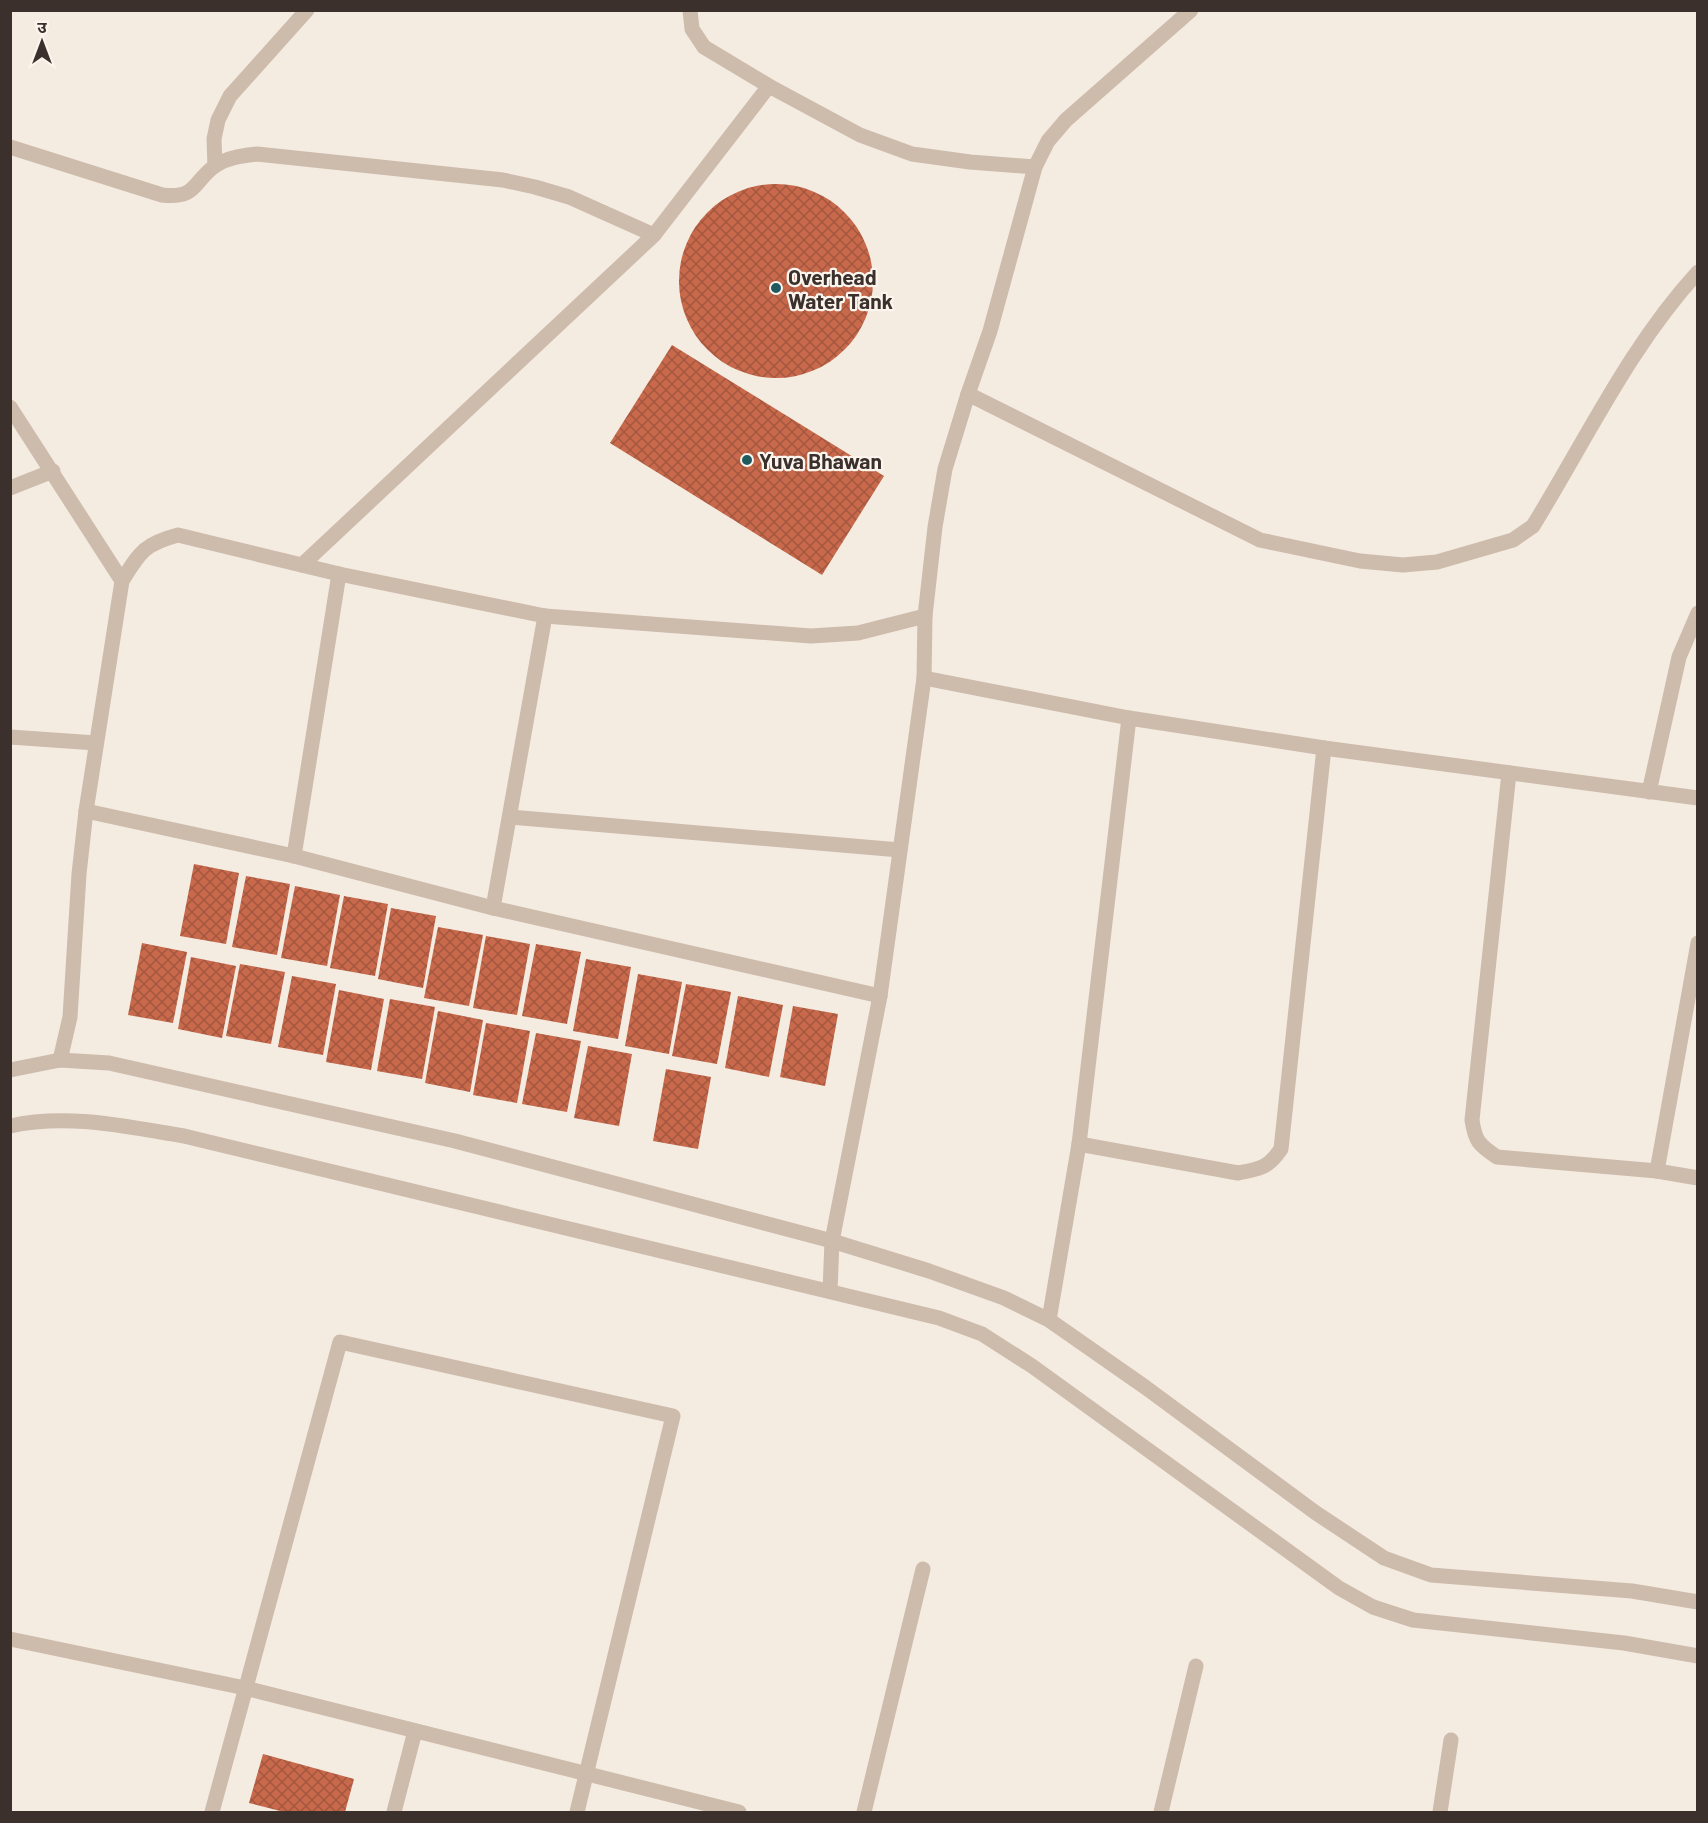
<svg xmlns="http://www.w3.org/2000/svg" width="1708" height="1823" font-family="Barlow,'Noto Sans Devanagari',sans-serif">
	<defs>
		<pattern id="building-cross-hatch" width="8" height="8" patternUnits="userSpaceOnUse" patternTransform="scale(1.5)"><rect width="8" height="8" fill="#c8694b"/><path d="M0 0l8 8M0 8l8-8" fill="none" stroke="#a4573f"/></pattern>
	</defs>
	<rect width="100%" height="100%" fill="#f4ebe1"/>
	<g fill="url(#building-cross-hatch)">
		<circle cx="776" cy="281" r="97"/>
		<polygon points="672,345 884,476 822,575 610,443"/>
		<polygon points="194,864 239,873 226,944 180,936"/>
		<polygon points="246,876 290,884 277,955 232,947"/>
		<polygon points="295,886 340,895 327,966 281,958"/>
		<polygon points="344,896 388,904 375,976 330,968"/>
		<polygon points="391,908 436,916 423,988 378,979"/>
		<polygon points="438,927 483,935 469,1006 424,998"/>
		<polygon points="486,936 530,944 517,1015 473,1008"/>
		<polygon points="142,943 187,952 173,1023 128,1015"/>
		<polygon points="536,944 581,952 567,1024 522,1016"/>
		<polygon points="191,957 236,966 222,1038 178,1029"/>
		<polygon points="586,959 631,967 618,1039 573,1031"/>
		<polygon points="240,964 285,972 271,1044 226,1036"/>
		<polygon points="638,974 682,982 669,1054 625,1046"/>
		<polygon points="292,976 336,984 323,1055 278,1047"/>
		<polygon points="686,984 731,992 717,1064 672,1056"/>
		<polygon points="339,990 384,999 371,1070 326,1062"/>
		<polygon points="738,996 783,1005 769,1077 725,1068"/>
		<polygon points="390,999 435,1007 422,1079 377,1071"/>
		<polygon points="793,1006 838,1014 825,1086 780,1077"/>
		<polygon points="438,1011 483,1020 470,1092 425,1083"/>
		<polygon points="486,1023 530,1031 517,1103 473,1095"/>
		<polygon points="536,1033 581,1041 567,1112 522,1104"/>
		<polygon points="588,1046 632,1054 619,1126 574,1118"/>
		<polygon points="666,1069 711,1077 698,1149 653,1141"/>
		<polygon points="263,1754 354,1779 345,1812 284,1812 249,1803"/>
	</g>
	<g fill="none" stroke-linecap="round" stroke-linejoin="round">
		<g stroke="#cdbbac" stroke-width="15">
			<polyline points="690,10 692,29 704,47 769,86 860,135 912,154 970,162 1035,167"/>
			<path d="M 10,147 L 162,195 C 198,199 192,182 216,165 C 229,157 242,156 257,154 L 503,180 L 535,187 L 569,197 L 654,235"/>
			<polyline points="215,166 214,139 218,120 230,96 307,10"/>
			<path d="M 968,394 L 1260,540 L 1360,561 L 1403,565 L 1437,562 L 1513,540 L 1533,526 C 1586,440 1630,346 1698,272"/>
			<polyline points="10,407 122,581"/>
			<polyline points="10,488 53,471"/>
			<polyline points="302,565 654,235 769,86"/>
			<polyline points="924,678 1129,718 1324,748 1698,798"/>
			<polyline points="10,737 96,743"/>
			<path d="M 1509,773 L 1472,1120 C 1475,1141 1479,1145 1497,1157 L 1657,1171 L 1698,1178"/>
			<polyline points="1649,792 1679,657 1698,613"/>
			<polyline points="86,811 294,856 493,908 880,996"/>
			<polyline points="510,817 900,850"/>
			<polyline points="294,856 339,574"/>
			<polyline points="493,908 545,616"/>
			<path d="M 60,1060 L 70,1017 L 79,874 L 86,811 L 122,581 C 140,552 144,544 178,535 L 339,574 L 545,616 L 811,636 L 858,633 L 925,616"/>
			<polyline points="10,1070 60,1060 109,1063 455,1141 832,1241 929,1271 1004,1298 1049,1320 1145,1387 1316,1513 1384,1558 1431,1575 1632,1591 1698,1602"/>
			<path d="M 10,1126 C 69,1113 127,1127 184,1136 L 939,1318 L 982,1334 L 1032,1366 L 1339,1588 L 1373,1607 L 1413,1620 L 1624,1643 L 1698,1656"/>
			<path d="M 1079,1144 L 1238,1173 C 1260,1169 1268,1168 1281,1149 L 1324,748"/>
			<polyline points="1657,1171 1698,943"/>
			<polyline points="830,1291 832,1241 880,996 924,678 925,616 935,527 945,469 968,394 990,331 1035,167 1048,141 1066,120 1191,10"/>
			<polyline points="1049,1320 1079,1144 1129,718"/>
			<polyline points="10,1639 245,1688 739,1812"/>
			<polyline points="212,1812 340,1342 673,1416 577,1812"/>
			<polyline points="394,1812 415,1731"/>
			<polyline points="864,1812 923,1569"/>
			<polyline points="1161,1812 1196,1666"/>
			<polyline points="1440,1812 1451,1740"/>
		</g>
	</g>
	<g fill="#1f5a5e" stroke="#fbf5ee" stroke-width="2">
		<circle cx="776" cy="288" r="6"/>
		<circle cx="747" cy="460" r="6"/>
	</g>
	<g text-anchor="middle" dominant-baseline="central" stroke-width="4.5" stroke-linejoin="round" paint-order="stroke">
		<g font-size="21" font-weight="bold" fill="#3b302b" stroke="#fbf5ee" text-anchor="start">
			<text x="788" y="276">Overhead<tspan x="788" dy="24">Water Tank</tspan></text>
			<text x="759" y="460">Yuva Bhawan</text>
		</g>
	</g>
	<rect width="1708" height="1823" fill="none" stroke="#3b302b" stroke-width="24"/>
	<g transform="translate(42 42)" stroke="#fbf5ee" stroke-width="4.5" paint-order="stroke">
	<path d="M0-4.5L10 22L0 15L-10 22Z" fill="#3b302b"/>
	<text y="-9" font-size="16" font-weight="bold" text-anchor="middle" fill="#3b302b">उ</text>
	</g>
</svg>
